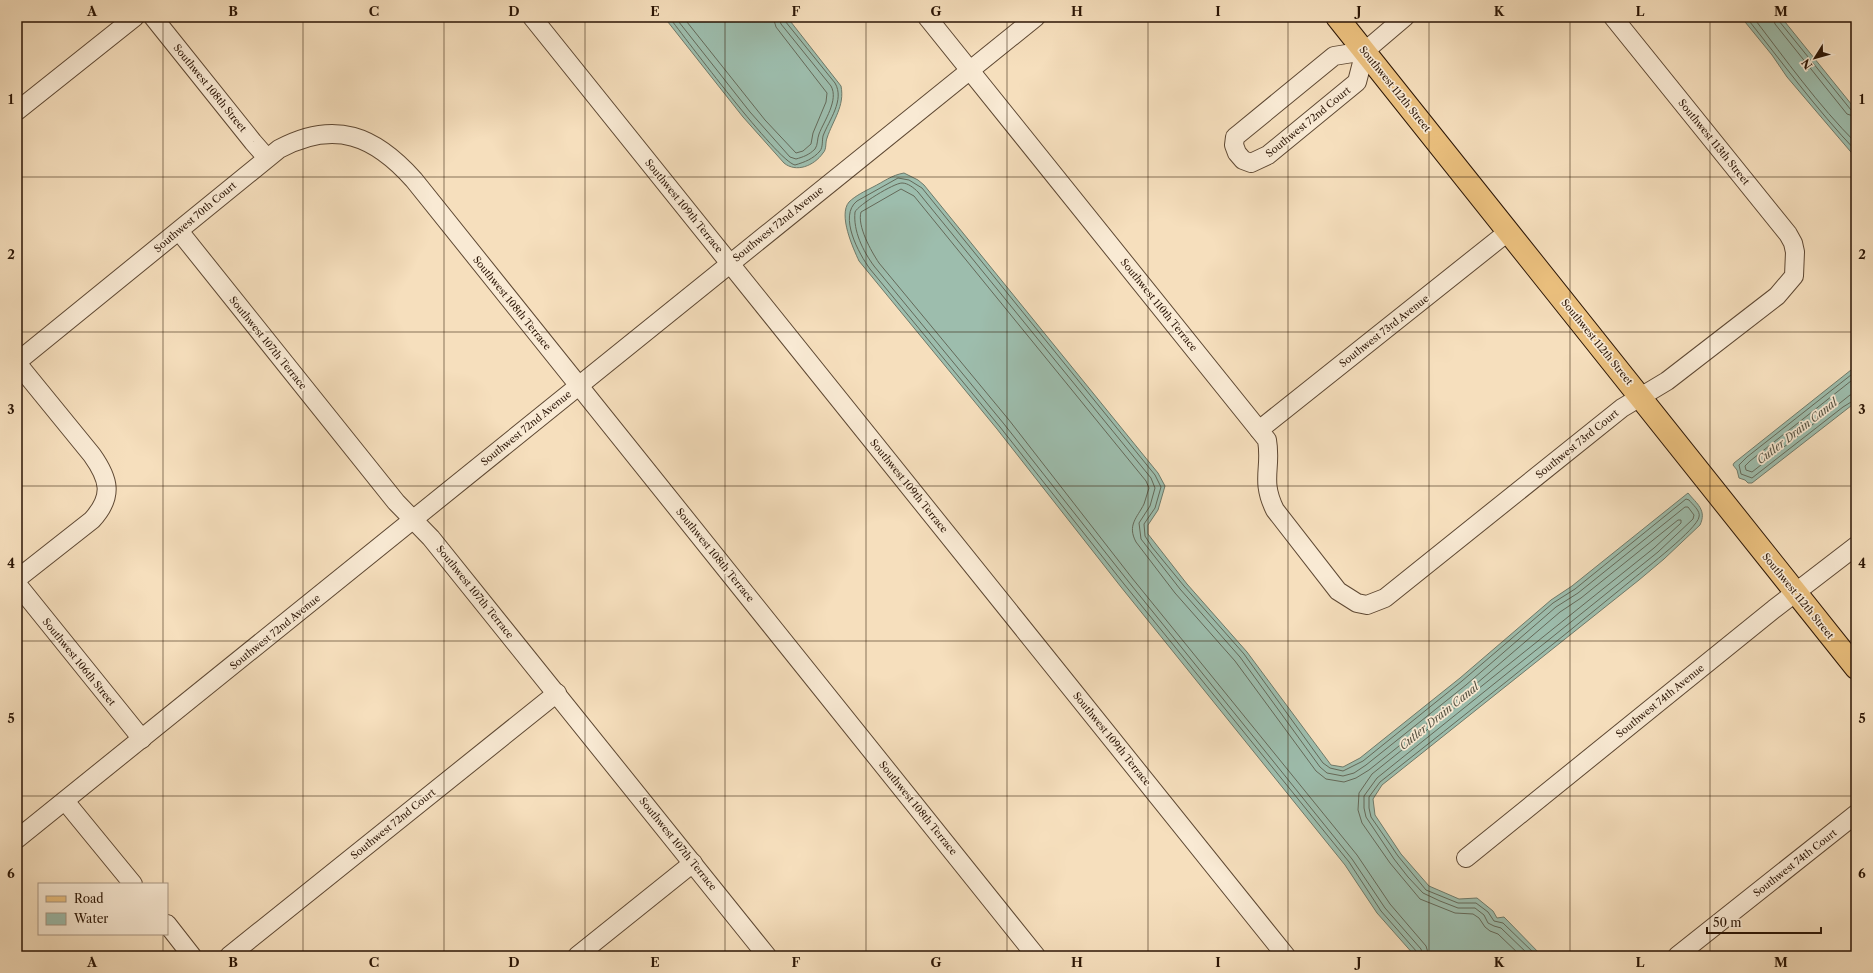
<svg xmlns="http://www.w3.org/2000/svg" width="1873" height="973" font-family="'Libre Caslon Text',serif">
	<rect width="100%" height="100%" fill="#f6dfbd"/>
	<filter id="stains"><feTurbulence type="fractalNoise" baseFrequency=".005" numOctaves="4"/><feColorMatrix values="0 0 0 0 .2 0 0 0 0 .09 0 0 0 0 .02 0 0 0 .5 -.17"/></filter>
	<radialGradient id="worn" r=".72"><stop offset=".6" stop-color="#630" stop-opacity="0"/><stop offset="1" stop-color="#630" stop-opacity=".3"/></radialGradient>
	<g fill="#9dbdad" stroke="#6f7a6a">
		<path d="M 664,17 L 787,17 L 841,86 C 845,106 833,120 827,138 C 825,143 827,149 823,153 C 814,166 796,173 784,163 L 743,117 Z"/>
		<polygon points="1741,17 1781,17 1856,110 1856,158 1787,77 1772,55"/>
		<path d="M 904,173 L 918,180 L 924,185 L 1158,473 L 1165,486 L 1158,510 L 1148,525 L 1148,534 L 1187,584 L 1247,652 L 1331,765 L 1343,767 L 1360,758 L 1460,678 L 1551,600 L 1572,586 L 1688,493 C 1697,504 1707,510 1700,525 L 1664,559 L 1639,580 L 1382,785 L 1373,799 L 1375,815 L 1401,854 L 1429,886 L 1459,899 L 1477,898 L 1493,911 L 1497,918 L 1504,917 L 1542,956 L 1415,956 L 1377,913 L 1345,865 L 1121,587 L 997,429 L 859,261 C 853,248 838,215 849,202 C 855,196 865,191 873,187 C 883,182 892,175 904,173 Z"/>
		<polygon points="1856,366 1856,402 1752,483 1748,483 1745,480 1739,478 1737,470 1733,465 1734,463"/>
	</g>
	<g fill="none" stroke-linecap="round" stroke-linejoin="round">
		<g stroke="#646959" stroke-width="1">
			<path d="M 669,17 C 686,39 777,161 795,165 C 805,162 813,159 820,151 C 823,147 822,141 823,136 C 829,120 845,100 835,83 L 785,21 L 784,17"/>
			<path d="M 675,17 L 750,112 L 790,157 L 796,159 C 803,157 809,155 815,149 C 818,145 817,139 819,134 C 824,121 839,100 831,86 L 781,24 L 779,17"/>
			<polyline points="683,17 765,120 796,153 803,151 811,144 813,133 826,102 827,93 776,27 773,17"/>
			<path d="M 1746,17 C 1782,62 1816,109 1856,151"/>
			<path d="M 1753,17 C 1786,60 1818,105 1856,143"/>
			<polyline points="1773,17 1775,24 1847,114 1856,117"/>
			<polyline points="1778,17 1779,21 1851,110 1856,112"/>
			<polyline points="1856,371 1747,457 1739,465 1741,474 1752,478 1843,407 1856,399"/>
			<polyline points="1856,377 1750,461 1745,466 1746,470 1752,472 1840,403 1850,395 1856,394"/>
			<path d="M 1418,956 L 1417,952 L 1381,911 L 1349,862 L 1124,584 L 1000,427 L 870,269 C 859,254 838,216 857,201 L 898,178 L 909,180 L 922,188 L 1155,475 L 1161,487 L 1155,508 L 1144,524 L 1145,536 L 1152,547 L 1184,586 L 1244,654 L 1323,763 L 1330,768 L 1343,771 L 1363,761 L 1462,681 L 1553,603 L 1575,589 L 1686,499 L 1689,500 C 1692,504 1701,511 1699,517 C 1697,529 1645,569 1633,579 C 1549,648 1465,715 1380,782 L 1369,797 L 1369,808 L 1371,817 L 1398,856 L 1426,890 L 1458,903 L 1476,903 L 1488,912 L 1494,921 L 1503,923 L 1537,956"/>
			<path d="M 1423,956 L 1421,949 L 1385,908 L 1352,859 L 1128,581 L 1004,424 L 874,266 C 863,251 853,231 855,212 C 858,205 894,183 902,183 C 908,183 914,188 918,192 L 1151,478 L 1155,488 L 1150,506 L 1139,523 L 1141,539 L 1180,589 L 1240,657 L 1320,767 L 1327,773 L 1343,776 L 1354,773 L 1366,765 L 1466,685 L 1556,607 L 1578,593 L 1685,507 L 1688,507 L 1694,515 L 1693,519 L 1658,552 L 1377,778 L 1364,796 L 1364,808 L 1366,817 L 1394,859 L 1408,877 L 1423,893 L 1440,901 L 1458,908 L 1475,908 L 1484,915 L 1488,923 L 1494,926 L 1501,928 L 1530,956"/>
			<path d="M 1429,956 L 1426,946 L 1390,904 L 1357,855 L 1132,578 L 1009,420 L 879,263 C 871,251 857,226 861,212 L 901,189 L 914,196 L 1146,481 L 1149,488 C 1147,493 1146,499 1144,504 C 1137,518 1127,525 1136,542 L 1175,593 L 1235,661 L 1316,771 L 1326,779 L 1344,782 L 1356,778 L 1369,770 L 1469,690 L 1560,612 L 1581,598 L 1678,520 L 1681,520 L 1681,523 L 1654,548 L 1372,774 L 1359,793 L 1358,810 L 1362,823 L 1390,863 L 1420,899 L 1455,913 L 1473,914 L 1479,918 L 1485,927 L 1490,931 L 1498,934 L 1521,956"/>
		</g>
		<defs>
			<g id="minor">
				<polyline points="153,17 253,142 267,158"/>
				<polyline points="532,17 1286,956"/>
				<path d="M 927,17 L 1267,440 C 1272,468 1260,480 1275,510 L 1338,591 L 1357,603 L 1367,605 L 1385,598 L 1622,408 L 1667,381 L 1777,296 L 1794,276 L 1795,252 L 1793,243 L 1788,234 L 1613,17"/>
				<polyline points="1365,51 1357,82 1268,155 1251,163 1243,160 1237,153 1234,145 1235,137 1240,133 1334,56 1365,51 1405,17"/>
				<polyline points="17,111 135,17"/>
				<polyline points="179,231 396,502 431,538 767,956"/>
				<path d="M 17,362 L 279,149 C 335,119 375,136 414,180 L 1036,956"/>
				<path d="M 17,363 L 92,455 C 109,479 114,496 92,520 L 17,579"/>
				<polyline points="1259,430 1509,231"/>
				<polyline points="17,584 142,739"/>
				<polyline points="65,801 133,884"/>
				<polyline points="17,839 1036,17"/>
				<polyline points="1466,858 1774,609 1856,546"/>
				<polyline points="167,924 192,956"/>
				<polyline points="229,956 557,693"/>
				<polyline points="577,956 693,863"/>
				<polyline points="1677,956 1856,814"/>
			</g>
			<polyline id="major" points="1337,17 1856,668"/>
		</defs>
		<use href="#minor" stroke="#5e4833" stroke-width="20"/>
		<use href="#major" stroke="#2b1505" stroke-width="24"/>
		<use href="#minor" stroke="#f9ead4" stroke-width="18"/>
		<use href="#major" stroke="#ebc07e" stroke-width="22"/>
	</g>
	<path fill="none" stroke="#2b1505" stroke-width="1" stroke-opacity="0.55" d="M 163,17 L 163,884M 303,17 L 303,956M 444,17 L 444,956M 585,17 L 585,956M 725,17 L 725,956M 866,17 L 866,956M 1007,17 L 1007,956M 1148,17 L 1148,956M 1288,17 L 1288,956M 1429,17 L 1429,956M 1570,17 L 1570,956M 1710,17 L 1710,956M 17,177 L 1856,177M 17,332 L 1856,332M 17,486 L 1856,486M 17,641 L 1856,641M 17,796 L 1856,796M 163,934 L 163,956"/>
	<g text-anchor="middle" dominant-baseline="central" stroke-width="3.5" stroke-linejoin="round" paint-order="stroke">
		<g font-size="10" fill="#2b1505" stroke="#f9ead4">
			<text transform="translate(210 88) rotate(51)">Southwest 108th Street</text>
			<text transform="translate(1395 89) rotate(51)">Southwest 112th Street</text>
			<text transform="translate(1308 122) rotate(-39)">Southwest 72nd Court</text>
			<text transform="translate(1714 142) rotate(51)">Southwest 113th Street</text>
			<text transform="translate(684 206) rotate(51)">Southwest 109th Terrace</text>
			<text transform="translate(195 217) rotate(-40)">Southwest 70th Court</text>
			<text transform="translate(778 224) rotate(-39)">Southwest 72nd Avenue</text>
			<text transform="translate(512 303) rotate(51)">Southwest 108th Terrace</text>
			<text transform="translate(1159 305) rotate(51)">Southwest 110th Terrace</text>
			<text transform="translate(1384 331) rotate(-38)">Southwest 73rd Avenue</text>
			<text transform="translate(1597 342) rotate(51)">Southwest 112th Street</text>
			<text transform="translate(268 343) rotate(51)">Southwest 107th Terrace</text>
			<text transform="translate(526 428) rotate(-39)">Southwest 72nd Avenue</text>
			<text transform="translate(1577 444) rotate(-39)">Southwest 73rd Court</text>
			<text transform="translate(909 486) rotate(51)">Southwest 109th Terrace</text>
			<text transform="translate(715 555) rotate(51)">Southwest 108th Terrace</text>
			<text transform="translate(475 592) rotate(51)">Southwest 107th Terrace</text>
			<text transform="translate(1798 596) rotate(51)">Southwest 112th Street</text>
			<text transform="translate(275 632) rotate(-39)">Southwest 72nd Avenue</text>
			<text transform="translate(79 662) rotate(51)">Southwest 106th Street</text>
			<text transform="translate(1660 701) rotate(-39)">Southwest 74th Avenue</text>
			<text transform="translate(1112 739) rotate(51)">Southwest 109th Terrace</text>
			<text transform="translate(918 808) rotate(51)">Southwest 108th Terrace</text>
			<text transform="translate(393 824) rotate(-39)">Southwest 72nd Court</text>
			<text transform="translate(678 844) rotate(51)">Southwest 107th Terrace</text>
			<text transform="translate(1795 863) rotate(-38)">Southwest 74th Court</text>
		</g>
		<g font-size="11" font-style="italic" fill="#535040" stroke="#f9ead4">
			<text transform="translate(1797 431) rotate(-38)">Cutler Drain Canal</text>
			<text transform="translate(1439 716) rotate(-39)">Cutler Drain Canal</text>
		</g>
	</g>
	<rect width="1873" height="973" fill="none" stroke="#f6dfbd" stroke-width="44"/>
	<rect x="38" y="883" width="130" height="52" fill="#f9ead4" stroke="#a79581"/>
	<rect x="46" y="896" width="20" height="6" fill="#ebc07e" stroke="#a79581"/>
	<text x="74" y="903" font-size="12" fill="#2b1505">Road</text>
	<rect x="46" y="913" width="20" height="12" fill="#9dbdad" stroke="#a79581"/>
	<text x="74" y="923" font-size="12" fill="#2b1505">Water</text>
	<g transform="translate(1815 58) rotate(233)" stroke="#f9ead4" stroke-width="3" paint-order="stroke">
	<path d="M0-3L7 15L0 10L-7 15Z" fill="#2b1505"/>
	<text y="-6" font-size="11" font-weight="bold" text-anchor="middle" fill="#2b1505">N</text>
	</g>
	<path d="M1707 927v6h114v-6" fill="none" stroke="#2b1505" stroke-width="2"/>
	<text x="1713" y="927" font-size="12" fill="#2b1505" stroke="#f9ead4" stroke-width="3" paint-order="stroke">50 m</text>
	<rect x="22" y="22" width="1829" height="929" fill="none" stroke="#2b1505" stroke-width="1.5"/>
	<g font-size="13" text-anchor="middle" font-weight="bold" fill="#2b1505">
		<text x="92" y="16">A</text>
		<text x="233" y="16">B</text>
		<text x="374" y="16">C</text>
		<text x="514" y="16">D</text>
		<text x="655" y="16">E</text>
		<text x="796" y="16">F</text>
		<text x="936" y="16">G</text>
		<text x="1077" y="16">H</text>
		<text x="1218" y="16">I</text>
		<text x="1359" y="16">J</text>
		<text x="1499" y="16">K</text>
		<text x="1640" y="16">L</text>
		<text x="1781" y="16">M</text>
		<text x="11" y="104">1</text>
		<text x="1862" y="104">1</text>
		<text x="11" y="259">2</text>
		<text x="1862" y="259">2</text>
		<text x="11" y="414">3</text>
		<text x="1862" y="414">3</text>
		<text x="11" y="568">4</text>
		<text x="1862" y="568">4</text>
		<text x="11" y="723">5</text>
		<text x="1862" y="723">5</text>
		<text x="11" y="878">6</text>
		<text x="1862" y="878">6</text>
		<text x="92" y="967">A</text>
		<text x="233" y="967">B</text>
		<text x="374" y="967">C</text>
		<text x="514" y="967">D</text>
		<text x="655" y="967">E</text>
		<text x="796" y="967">F</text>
		<text x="936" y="967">G</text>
		<text x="1077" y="967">H</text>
		<text x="1218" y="967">I</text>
		<text x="1359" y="967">J</text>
		<text x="1499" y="967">K</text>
		<text x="1640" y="967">L</text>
		<text x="1781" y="967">M</text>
	</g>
	<rect width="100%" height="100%" filter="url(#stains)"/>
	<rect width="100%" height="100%" fill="url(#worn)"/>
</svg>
